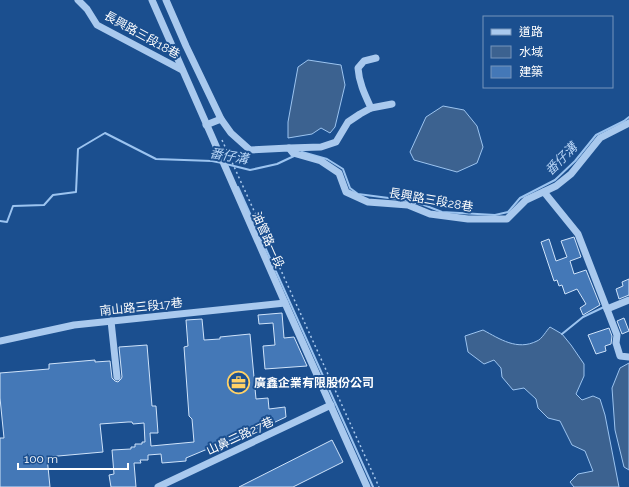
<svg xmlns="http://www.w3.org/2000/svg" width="629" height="487" font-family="Raleway,'Noto Sans TC',sans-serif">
	<rect width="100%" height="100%" fill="#1b4f8f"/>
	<g fill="#3c6290" stroke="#9cc4f0">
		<polygon points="308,60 341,65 345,85 335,127 330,133 321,128 312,134 288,138 288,122 298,67"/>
		<polygon points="443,106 464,110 477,126 483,147 477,163 457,172 414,160 410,152 426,117"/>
		<path d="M 550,327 L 562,334 L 571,345 L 584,364 L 584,376 L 576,394 L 582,400 L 593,396 L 600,399 L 605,415 L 619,487 L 574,487 L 570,482 L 578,474 L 593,471 L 585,451 L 572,445 L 560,421 L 548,418 L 538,408 L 536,399 L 524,388 L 513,390 L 502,377 L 501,368 L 494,360 L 484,364 L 468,352 L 465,336 L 483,330 C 500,339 517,351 537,341 C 542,339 546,331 550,327 Z"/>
		<polygon points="629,363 629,470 624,467 615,430 612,388 620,368"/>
	</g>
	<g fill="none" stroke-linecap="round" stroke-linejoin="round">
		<g stroke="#9cc4f0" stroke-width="2">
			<polyline points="300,153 302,152 327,159 343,169 350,188 358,194 404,200 424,205 442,212 495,215 508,212 520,198 555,180 575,161 596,135 624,121 629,117"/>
			<polyline points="226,164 250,170 277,164 294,156"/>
			<polyline points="238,187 373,487"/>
			<polyline points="0,221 7,222 13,206 44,205 53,195 76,192 78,149 105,133 156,159 212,161 222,163"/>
			<polyline points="562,334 583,317 604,307"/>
		</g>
	</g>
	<g fill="#4478b7" stroke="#cfe3fa">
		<polygon points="574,237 581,257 570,261 574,274 586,270 600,305 583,315 580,308 586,304 577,289 565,294 562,285 559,286 557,280 554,281 541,242 549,239 556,261 567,257 561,241"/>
		<polygon points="629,279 629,295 619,299 616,289 623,286 622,282"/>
		<polygon points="282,313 284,338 294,337 307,366 265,369 263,346 275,345 273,323 259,324 258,315"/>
		<polygon points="624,318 629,331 622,334 617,321"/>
		<polygon points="202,319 204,340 220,339 220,337 250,334 256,399 268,398 269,409 285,407 286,417 260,429 260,427 229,441 229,440 186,458 186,461 162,463 161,454 148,455 148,460 140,460 141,463 134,463 136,487 111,487 109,475 114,474 112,450 131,449 131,447 135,447 135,444 142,444 142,442 145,442 144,423 133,424 132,422 128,422 100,424 103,452 47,457 50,487 0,487 0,438 4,438 0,398 0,373 49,369 49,364 95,360 95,362 110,361 112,378 115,381 118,382 121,379 122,377 119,347 147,345 152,406 156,406 158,433 150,433 151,446 194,442 192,419 189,416 184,347 188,346 186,320"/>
		<polygon points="609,328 612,336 611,344 605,346 606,351 596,354 588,335"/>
		<polygon points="332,440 343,462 293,487 239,487"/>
	</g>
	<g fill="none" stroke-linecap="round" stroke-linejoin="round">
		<polyline stroke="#a9c9ee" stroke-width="1.5" stroke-dasharray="2 3" stroke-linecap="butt" points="222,140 379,487"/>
		<g stroke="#a9c9ee" stroke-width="7">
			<polyline points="78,0 87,9 97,25 182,70"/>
			<polyline points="152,0 285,303 367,487"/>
			<polyline points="166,0 186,46 221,119"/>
			<polyline points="371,108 392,104"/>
			<polyline points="206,125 221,119 231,133 250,150 289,148 293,153 321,161 339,173 346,192 368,202 408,205 430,214 468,219 507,219 526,200 556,186 571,174 600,138 629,123"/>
			<path d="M 289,148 L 321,147 L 336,142 L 348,122 L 360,114 L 371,108 C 365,95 359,83 358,68 L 364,61 L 376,58"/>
			<polyline points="544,192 578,234 617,335 616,343 620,356 629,357"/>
			<polyline points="607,309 629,300"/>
			<polyline points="111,321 117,377"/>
			<polyline points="0,341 74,325 285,303"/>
			<polyline points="158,487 331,405"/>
		</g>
	</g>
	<defs>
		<symbol id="office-ring" viewBox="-11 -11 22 22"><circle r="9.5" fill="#1b4f8f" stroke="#ffd166" stroke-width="1.5"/><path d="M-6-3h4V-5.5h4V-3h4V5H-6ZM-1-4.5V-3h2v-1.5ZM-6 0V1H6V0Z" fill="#ffd166"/></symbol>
	</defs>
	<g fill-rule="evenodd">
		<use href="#office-ring" x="226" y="370" width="25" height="25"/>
	</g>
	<g text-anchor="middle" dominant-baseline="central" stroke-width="4" stroke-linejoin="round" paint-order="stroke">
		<g font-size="12" fill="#fff" stroke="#1b4f8f">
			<text transform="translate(142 35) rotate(29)">長興路三段18巷</text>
			<text transform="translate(431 200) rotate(10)">長興路三段28巷</text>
			<text transform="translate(268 240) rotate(66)">油管路一段</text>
			<text transform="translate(141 307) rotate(-6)">南山路三段17巷</text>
			<text transform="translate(240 436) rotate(-25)">山鼻二路27巷</text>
		</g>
		<g font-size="12" font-weight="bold" fill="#fff" stroke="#1b4f8f" text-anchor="start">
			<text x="254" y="383">廣鑫企業有限股份公司</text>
		</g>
		<g font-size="13" font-style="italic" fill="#b5d3f5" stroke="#1b4f8f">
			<text transform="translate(229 156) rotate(10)">番仔溝</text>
			<text transform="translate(561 159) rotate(-45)">番仔溝</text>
		</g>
	</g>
	<rect x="483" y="16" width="130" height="72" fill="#1b4f8f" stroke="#7695bc"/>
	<rect x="491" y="29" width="20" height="6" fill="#a9c9ee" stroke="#7695bc"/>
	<text x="519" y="36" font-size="12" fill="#ffffff">道路</text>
	<rect x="491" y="46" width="20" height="12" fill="#3c6290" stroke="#7695bc"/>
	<text x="519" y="56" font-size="12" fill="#ffffff">水域</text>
	<rect x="491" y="66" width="20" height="12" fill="#4478b7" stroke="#7695bc"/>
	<text x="519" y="76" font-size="12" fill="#ffffff">建築</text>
	<path d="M18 463v6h110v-6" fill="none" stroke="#ffffff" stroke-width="2"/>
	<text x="24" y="463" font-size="12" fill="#ffffff" stroke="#1b4f8f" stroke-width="3" paint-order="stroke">100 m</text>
</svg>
